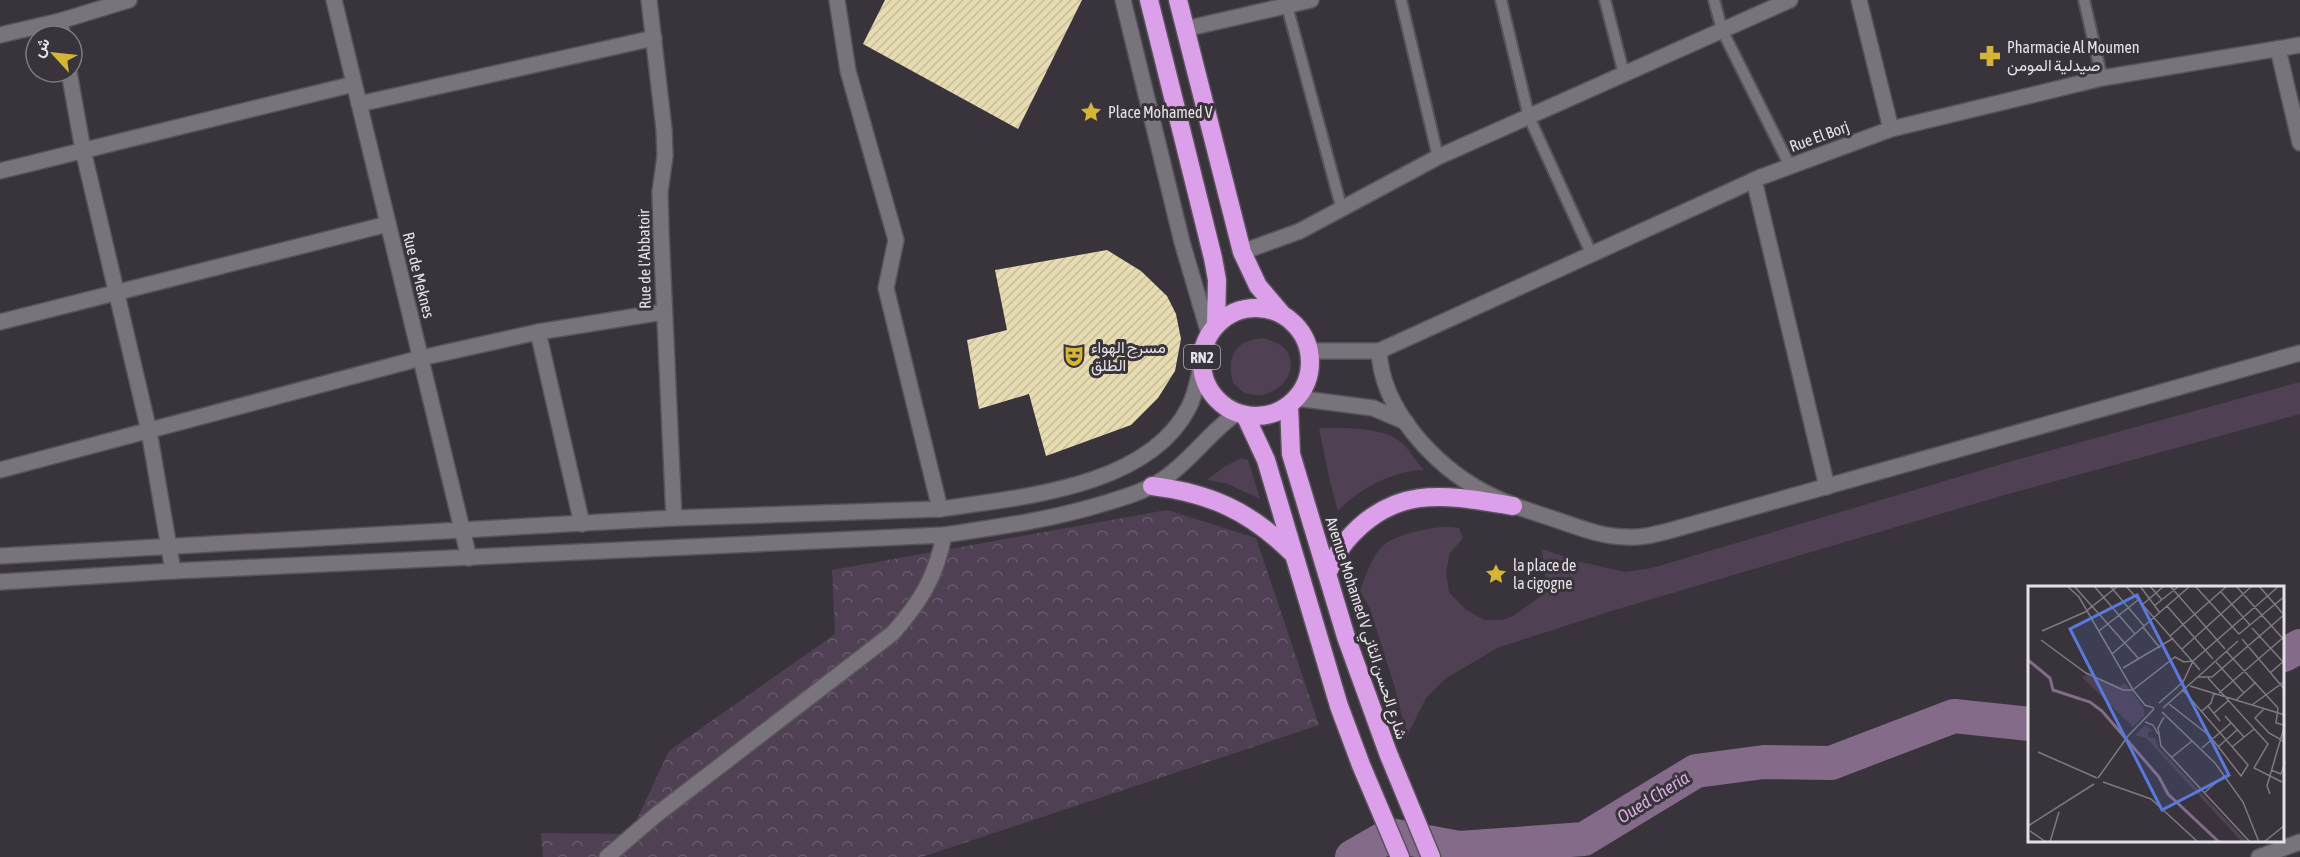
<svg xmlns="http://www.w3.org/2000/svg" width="2300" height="857" font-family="'Asap Condensed',Vazirmatn,sans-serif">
	<defs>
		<pattern id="park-crowns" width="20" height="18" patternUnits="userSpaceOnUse" patternTransform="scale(1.5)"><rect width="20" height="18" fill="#4f4053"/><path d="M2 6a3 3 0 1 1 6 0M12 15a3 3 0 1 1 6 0" fill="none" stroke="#685b6c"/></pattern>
		<pattern id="building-hatch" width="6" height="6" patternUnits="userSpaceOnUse" patternTransform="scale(1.5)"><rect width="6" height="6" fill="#e7dbb2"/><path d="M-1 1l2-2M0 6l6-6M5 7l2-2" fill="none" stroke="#c7bd9c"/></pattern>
	</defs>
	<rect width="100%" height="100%" fill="#39343b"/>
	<g fill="#4f4053">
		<path d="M 1264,338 C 1271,341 1280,343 1285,349 C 1304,372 1274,401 1249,394 C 1242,393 1238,387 1233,383 C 1226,356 1235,340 1264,338 Z"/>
		<path d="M 2300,382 L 2300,414 L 2008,494 L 1608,612 L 1497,648 L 1445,679 L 1426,698 L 1407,736 L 1395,688 L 1370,609 L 1360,591 C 1365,577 1373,553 1385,544 C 1400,533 1440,524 1459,528 L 1463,538 L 1450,553 L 1446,572 L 1449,592 L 1465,609 L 1484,620 L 1502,620 L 1513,616 L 1541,596 L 1545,576 L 1542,549 L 1577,561 L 1625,572 L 1652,568 L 2012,461 Z"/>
		<path d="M 1319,428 C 1343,428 1385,426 1403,444 C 1411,452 1416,462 1424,470 C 1393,471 1359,488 1338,511 L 1330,482 Z"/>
		<polygon points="1241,458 1248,460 1260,499 1228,484 1207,480 1224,467"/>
	</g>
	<polygon fill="url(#park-crowns)" points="1167,510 1256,538 1319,725 922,857 543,857 541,833 630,834 669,751 835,634 832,570"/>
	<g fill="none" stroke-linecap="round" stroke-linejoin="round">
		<g stroke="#846b8a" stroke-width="34">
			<polyline points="2284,655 2300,646"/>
			<polyline points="1352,857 1390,835 1459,848 1584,839 1696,771 1764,762 1831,763 1954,716 2030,724"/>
		</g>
	</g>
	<g fill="url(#building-hatch)">
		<polygon points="885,0 1082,0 1018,129 863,44"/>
		<polygon points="1107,250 1141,271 1167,296 1176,314 1181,339 1175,371 1158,398 1131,425 1046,456 1029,394 979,409 967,340 1007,330 995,270"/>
	</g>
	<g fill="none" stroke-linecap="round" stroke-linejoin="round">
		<defs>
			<g id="lane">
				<polyline points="1401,0 1438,157"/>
				<polyline points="1501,0 1529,117 1592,255"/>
				<polyline points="1605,0 1624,74"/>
				<polyline points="1714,0 1722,30 1790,166"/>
				<polyline points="2084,0 2102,78"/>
				<polyline points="1287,6 1342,210"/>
			</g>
			<g id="street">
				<polyline points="334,0 469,558"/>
				<polyline points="649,0 664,129 665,156 660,192 661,232 674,518"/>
				<polyline points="837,0 848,71 896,240 886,288 940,509"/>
				<polyline points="1123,0 1182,242 1209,334"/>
				<polyline points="1859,0 1891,129"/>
				<polyline points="60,21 63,36"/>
				<polyline points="1185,29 1311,0"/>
				<polyline points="0,35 60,21 129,0"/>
				<polyline points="2278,49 2300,143"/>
				<polyline points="69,72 83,150 149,431 173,571"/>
				<polyline points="359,104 654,38"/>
				<polyline points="0,171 354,84"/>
				<polyline points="1754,180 1827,487"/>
				<polyline points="1242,252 1300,231 1438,157 1790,0"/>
				<polyline points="0,322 388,224"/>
				<polyline points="538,332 582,524"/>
				<polyline points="0,470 421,358 538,332 663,312"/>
				<path d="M 607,857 L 656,815 L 893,633 C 921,601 936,577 944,535"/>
			</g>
			<g id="secondary">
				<polyline points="1309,351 1379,351 1761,177 1891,129 2102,78 2300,45"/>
				<path d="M 1379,351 C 1382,410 1434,465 1484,492 C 1507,504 1532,512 1557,520 C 1580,528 1603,537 1627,537 C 1643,538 1657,534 1672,530 L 2300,353"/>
				<polyline points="1296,398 1373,408 1406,422"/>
				<path d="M 0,556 L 674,518 L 940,509 C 1020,497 1148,488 1189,407 C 1196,393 1198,378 1202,363"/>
				<path d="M 0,582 L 173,571 L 944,535 C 997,527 1050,520 1102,504 C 1122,498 1144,492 1162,480 C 1190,462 1209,432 1237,413"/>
				<polyline points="2259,857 2300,842"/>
			</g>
			<g id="highway">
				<polyline points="1149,0 1213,258 1217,280 1216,325"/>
				<polyline points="1178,0 1242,252 1258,286 1281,313"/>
				<circle cx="1256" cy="362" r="54"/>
				<polyline points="1289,405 1291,454 1346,637 1388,753 1431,857"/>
				<polyline points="1245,415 1266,460 1339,706 1361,765 1400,857"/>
				<path d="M 1152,486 C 1209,493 1250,511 1291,552"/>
				<path d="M 1327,573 C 1333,563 1338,550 1346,541 C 1395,483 1447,495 1513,506"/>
			</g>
		</defs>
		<use href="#lane" stroke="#585359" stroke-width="14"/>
		<use href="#street" stroke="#585359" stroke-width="18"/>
		<use href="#secondary" stroke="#585359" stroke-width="18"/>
		<use href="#highway" stroke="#585359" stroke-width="21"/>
		<use href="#lane" stroke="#79737b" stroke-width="10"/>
		<use href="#street" stroke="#79737b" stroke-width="15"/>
		<use href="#secondary" stroke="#79737b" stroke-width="15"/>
		<use href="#highway" stroke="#dba0e9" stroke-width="18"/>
	</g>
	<defs>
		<symbol id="pharmacy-bare" viewBox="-9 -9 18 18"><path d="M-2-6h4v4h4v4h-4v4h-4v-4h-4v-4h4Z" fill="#d5b535" stroke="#39343b" stroke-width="2.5" paint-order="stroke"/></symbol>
		<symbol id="sight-bare" viewBox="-9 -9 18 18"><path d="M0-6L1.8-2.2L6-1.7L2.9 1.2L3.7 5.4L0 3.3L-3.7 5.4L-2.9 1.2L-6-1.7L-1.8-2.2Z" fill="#d5b535" stroke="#39343b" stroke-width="2.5" paint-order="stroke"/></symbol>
		<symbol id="theatre-bare" viewBox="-9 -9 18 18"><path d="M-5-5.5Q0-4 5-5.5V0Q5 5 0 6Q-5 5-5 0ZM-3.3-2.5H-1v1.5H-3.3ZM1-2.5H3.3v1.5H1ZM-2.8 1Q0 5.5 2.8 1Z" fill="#d5b535" stroke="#39343b" stroke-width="2.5" paint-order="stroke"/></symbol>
	</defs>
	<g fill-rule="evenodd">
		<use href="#pharmacy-bare" x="1975" y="41" width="30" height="30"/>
		<use href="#sight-bare" x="1076" y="97" width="30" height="30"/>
		<use href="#theatre-bare" x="1059" y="341" width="30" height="30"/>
		<use href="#sight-bare" x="1481" y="559" width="30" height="30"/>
	</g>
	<g text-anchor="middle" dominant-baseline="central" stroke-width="6" stroke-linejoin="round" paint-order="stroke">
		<rect fill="#39343b" stroke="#b1aeb3" stroke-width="1.5" x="1184" y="345" width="36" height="24" rx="4.5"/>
		<g font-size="15" font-weight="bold" fill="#e5e2e6">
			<text x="1202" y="357">RN2</text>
		</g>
		<g font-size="16" fill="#e5e2e6" stroke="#39343b" text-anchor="start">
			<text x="2007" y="47">Pharmacie Al Moumen<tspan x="2007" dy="18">صيدلية المومن</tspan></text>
			<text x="1108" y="112">Place Mohamed V</text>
			<text x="1091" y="347">مسرح الهواء<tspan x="1091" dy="18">الطلق</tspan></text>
			<text x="1513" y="565">la place de<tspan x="1513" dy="18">la cigogne</tspan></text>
		</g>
		<g font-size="16" fill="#e5e2e6" stroke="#39343b">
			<text transform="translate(1819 136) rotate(-20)">Rue El Borj</text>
			<text transform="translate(644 259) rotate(-91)">Rue de l'Abbatoir</text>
			<text transform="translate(419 275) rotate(76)">Rue de Meknes</text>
			<text transform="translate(1367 628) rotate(72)">Avenue Mohamed V شارع الحسن الثاني</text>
		</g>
		<g font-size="18" font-style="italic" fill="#d7ade2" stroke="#39343b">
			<text transform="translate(1653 797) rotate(-32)">Oued Cheria</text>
		</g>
	</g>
	<g transform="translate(2028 586)">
		<rect width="256" height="256" fill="#39343b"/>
		<path d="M 117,139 L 125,145 L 120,146 L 120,151 L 127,152 L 130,161 L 219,256 L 214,256 L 118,152 L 107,149 Z" fill="#4f4053"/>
		<path d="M 65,85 L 69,92 L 92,100 L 97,97 L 115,121 L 117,129 L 105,141 L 54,91 Z" fill="#4f4053"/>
		<path fill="none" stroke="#846b8a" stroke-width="3" d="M 0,74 L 22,92 L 25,104 L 62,116 L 74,125 L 131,191 L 140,208 L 191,256"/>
		<path fill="none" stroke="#7e7a7f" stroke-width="1.5" d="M 39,0 L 51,11 L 105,104 L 117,119 L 126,122M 46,0 L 111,73M 66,0 L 107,48M 82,0 L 116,40M 98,0 L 172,84M 112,0 L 132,27M 122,0 L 134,14M 142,0 L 197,63M 167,0 L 211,48M 208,0 L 257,55M 231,0 L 256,29M 193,6 L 222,39M 114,19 L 136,0M 126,20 L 151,0M 139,20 L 185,73M 115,41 L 132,62M 224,42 L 257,78M 14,45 L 57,26 L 90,0M 71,45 L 110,14M 211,48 L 257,10M 142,50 L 199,0M 214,53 L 257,104M 13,54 L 58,87 L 95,104 L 105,104M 154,63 L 224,0M 198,65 L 250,122 L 248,137 L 256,139M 84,68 L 162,0M 188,76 L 216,107M 95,82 L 144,53M 242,87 L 257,74M 170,91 L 184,91 L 257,28M 180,92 L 240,158 L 226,182 L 254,196M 162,100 L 257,129M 106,103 L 147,71 L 156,76 L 164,75M 191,107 L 257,50M 208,114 L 228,96M 131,117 L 155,96 L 165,75 L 251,0M 141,118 L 182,150 L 213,190 L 220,179 L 154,103M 224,119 L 257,95M 180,120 L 192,135M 135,122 L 210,55M 236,123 L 227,132 L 241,147 L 257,156M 134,126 L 187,177 L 215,216 L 231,256M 173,126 L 183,117 L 186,107M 186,127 L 201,114M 197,130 L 216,151M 136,131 L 130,142 L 133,160 L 222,256M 117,136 L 125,139 L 130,148M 190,161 L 209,144M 204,161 L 226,143M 174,162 L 203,137M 10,166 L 69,192M 144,171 L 164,155M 243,184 L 253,188 L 257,176M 70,192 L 100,150 L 126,123M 75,196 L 123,213 L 170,256M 177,206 L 196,190M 242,208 L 239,200 L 257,138M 2,245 L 18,256M 0,249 L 0,240 L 66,198M 22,256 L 31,226M 236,256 L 257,239"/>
		<path fill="#597adc" fill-opacity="0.15" stroke="#597adc" stroke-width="3" d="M 109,9 L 201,189 L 134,224 L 42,43 Z"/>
		<rect width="256" height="256" fill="none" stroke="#e5e2e6" stroke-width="3"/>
	</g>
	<g transform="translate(54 54) rotate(297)"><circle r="28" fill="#39343b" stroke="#7e7a7f" stroke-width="1.5"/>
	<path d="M0-4.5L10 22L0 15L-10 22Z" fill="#d5b535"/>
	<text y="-9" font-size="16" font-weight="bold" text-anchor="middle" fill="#e5e2e6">ش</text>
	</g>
</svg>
